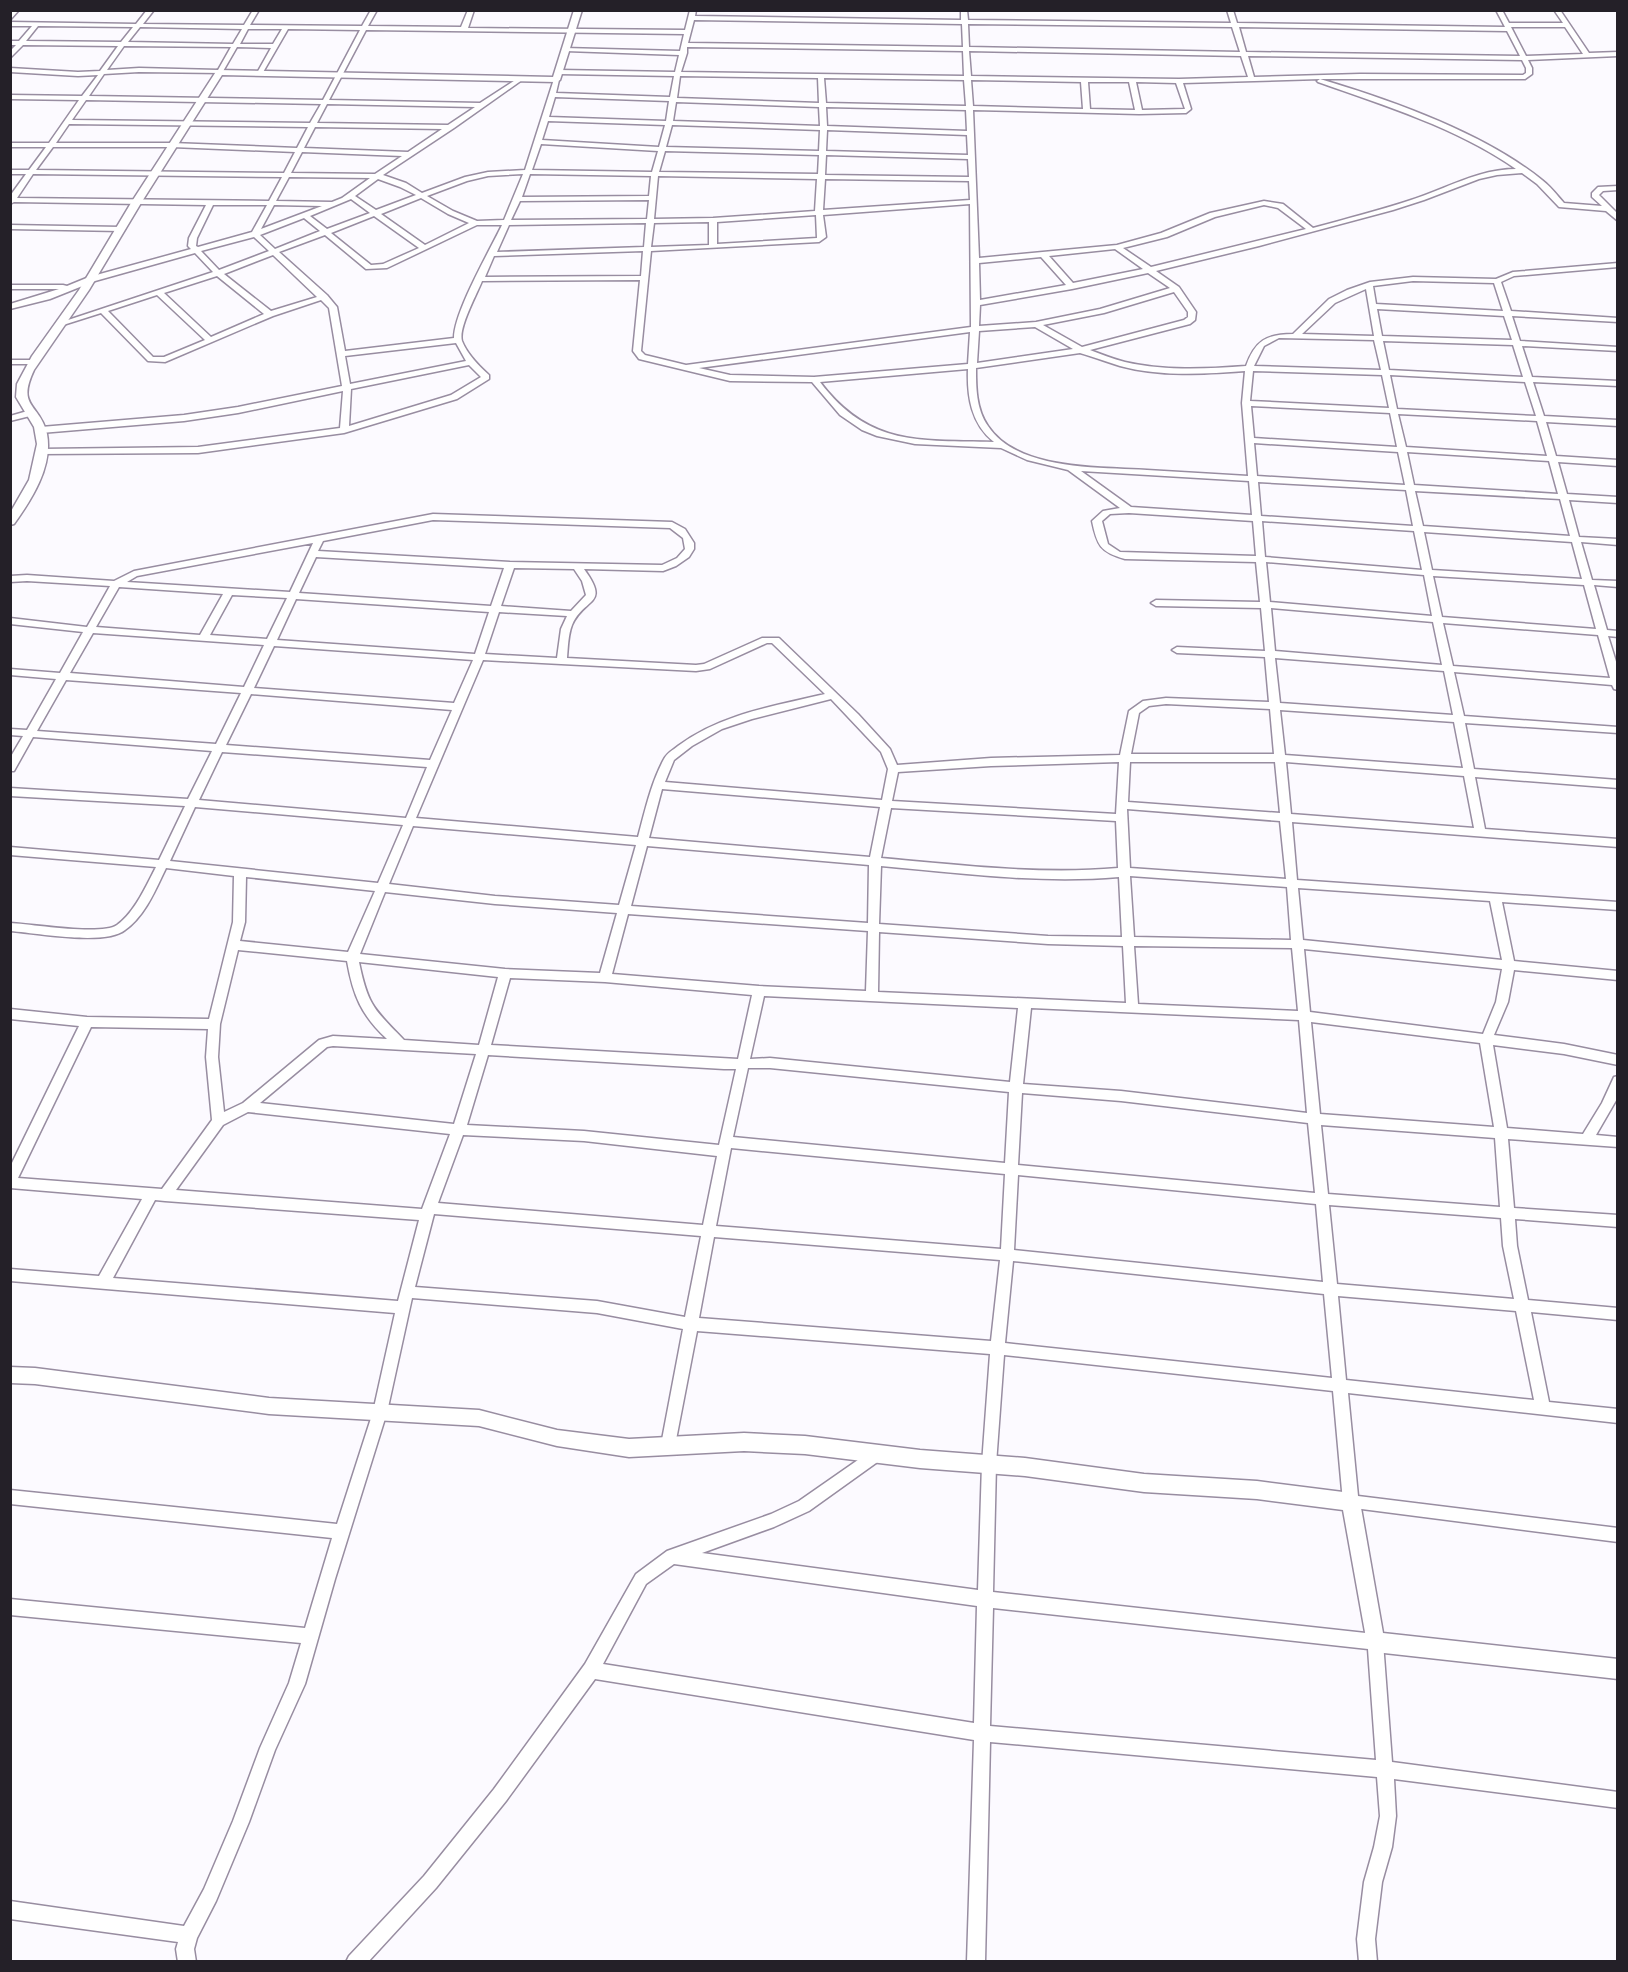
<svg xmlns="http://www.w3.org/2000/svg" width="1628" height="1972" font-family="'Roboto Condensed',sans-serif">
	<rect width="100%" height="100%" fill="#fcfaff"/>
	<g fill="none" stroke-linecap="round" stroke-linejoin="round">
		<defs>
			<g id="minor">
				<polygon points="12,10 19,10 10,20"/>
				<path d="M 147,10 L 154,10 L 143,24 L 244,25 L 253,10 L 259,10 L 250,25 L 362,26 L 371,10 L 377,10 L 368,26 L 461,27 L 468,10 L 474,10 L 468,28 L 685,30 L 690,10 L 696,10 L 695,16 L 961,20 L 961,10 L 967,10 L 968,20 L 1231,23 L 1227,10 L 1233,10 L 1237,23 L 1505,27 L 1496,10 L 1502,10 L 1509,23 L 1563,23 L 1554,10 L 1560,10 L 1589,53 L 1618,52 L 1618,56 L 1528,60 L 1532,68 L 1532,74 L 1525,79 L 1320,79 C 1391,100 1484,133 1542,180 C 1550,186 1557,195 1564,203 L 1602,206 L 1592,197 L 1592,193 L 1598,187 L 1618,186 L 1618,190 L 1603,191 L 1599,195 L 1618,214 L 1618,221 L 1606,211 L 1559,207 L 1537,184 L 1522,173 L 1497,175 L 1479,179 L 1424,200 L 1393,210 L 1259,246 L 1156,271 L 1179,287 L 1196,312 L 1195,320 L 1190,324 L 1090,350 C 1101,354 1113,359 1125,362 C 1164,371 1206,369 1246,366 C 1255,341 1266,334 1293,334 L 1329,299 L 1347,290 L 1370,282 L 1413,277 L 1496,279 L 1513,272 L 1618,263 L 1618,267 L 1514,276 L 1501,282 L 1511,311 L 1618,318 L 1618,322 L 1512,316 L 1520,341 L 1618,347 L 1618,351 L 1522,346 L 1532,377 L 1618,381 L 1618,386 L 1533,382 L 1544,416 L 1618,420 L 1618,426 L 1546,422 L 1556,456 L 1618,460 L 1618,466 L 1558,462 L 1567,494 L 1618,497 L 1618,503 L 1569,500 L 1579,537 L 1618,539 L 1618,545 L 1581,542 L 1592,580 L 1618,581 L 1618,587 L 1594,585 L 1607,630 L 1618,631 L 1618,637 L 1608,636 L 1618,668 L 1618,690 L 1614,689 L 1612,685 L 1454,672 L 1464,716 L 1618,727 L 1618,733 L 1465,723 L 1474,769 L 1618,780 L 1618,788 L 1475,777 L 1485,829 L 1618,839 L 1618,847 L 1292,822 L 1297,880 L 1618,902 L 1618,910 L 1502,902 L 1514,961 L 1618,971 L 1618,980 L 1514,970 L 1508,1002 L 1494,1035 L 1564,1044 L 1618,1055 L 1618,1065 L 1564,1054 L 1493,1045 L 1507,1128 L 1583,1134 L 1602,1103 L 1614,1077 L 1618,1076 L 1618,1097 L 1596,1135 L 1618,1137 L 1618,1147 L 1508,1139 L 1514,1208 L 1618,1215 L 1618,1227 L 1515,1219 L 1517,1246 L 1528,1300 L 1618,1308 L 1618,1320 L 1531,1312 L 1549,1402 L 1618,1409 L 1618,1423 L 1348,1393 L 1358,1496 L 1618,1528 L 1618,1542 L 1346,1507 L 1343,1502 L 1333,1391 L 1004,1355 L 996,1464 L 993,1592 L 1375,1634 L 1381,1636 L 1383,1642 L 1392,1762 L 1618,1792 L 1618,1808 L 1394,1779 L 1396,1816 L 1392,1847 L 1382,1882 L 1375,1939 L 1377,1962 L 1359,1962 L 1357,1939 L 1364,1882 L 1374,1847 L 1380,1816 L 1377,1777 L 990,1742 L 985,1962 L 967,1962 L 974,1740 L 595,1679 L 506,1801 L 436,1888 L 368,1962 L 346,1962 L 349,1956 L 424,1876 L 494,1789 L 585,1664 L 636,1574 L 667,1551 L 771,1514 L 799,1501 L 878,1446 L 883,1448 L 885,1453 L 883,1458 L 809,1511 L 774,1527 L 702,1553 L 978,1590 L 982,1464 L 990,1354 L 697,1331 L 675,1445 L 673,1450 L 668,1452 L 663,1450 L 661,1445 L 683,1329 L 597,1313 L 412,1298 L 387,1412 L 335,1579 L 305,1684 L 275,1750 L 249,1822 L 216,1901 L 197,1938 L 194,1949 L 196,1962 L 178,1962 L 176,1949 L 178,1942 L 10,1919 L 10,1901 L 184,1926 L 204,1889 L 233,1821 L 260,1748 L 289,1683 L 301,1643 L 10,1615 L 10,1599 L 305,1628 L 332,1538 L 10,1504 L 10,1490 L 337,1524 L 373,1412 L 395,1313 L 10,1281 L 10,1269 L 99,1276 L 142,1199 L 10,1188 L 10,1167 L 79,1026 L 10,1019 L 10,1009 L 87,1017 L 209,1019 L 233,922 L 234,876 L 166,868 C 156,889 145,916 125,930 C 105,946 37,933 10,931 L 10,923 C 32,924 101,936 117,925 C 135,912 146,886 156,867 L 10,855 L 10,847 L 159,860 L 185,806 L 10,796 L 10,788 L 188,799 L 212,751 L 33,737 L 14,771 L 10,771 L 10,758 L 23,736 L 10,735 L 10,729 L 27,730 L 56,679 L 10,675 L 10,669 L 60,673 L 83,632 L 10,624 L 10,618 L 87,627 L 110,586 L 27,581 L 10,582 L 10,576 L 27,575 L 114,581 L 134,571 L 433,514 L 672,522 L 685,529 L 694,543 L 694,549 L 689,557 L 676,566 L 663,571 L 584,569 C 611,606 584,597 572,625 C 568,635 568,647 567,658 L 696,665 L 704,664 L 762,638 L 779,638 L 858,714 L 890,749 L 897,765 L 991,758 L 1120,755 L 1129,711 L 1143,701 L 1166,698 L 1269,702 L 1265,657 L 1177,653 L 1172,650 L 1177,647 L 1265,651 L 1261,608 L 1156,606 L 1151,603 L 1156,600 L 1260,602 L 1256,562 L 1125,559 C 1100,552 1097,545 1092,521 L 1103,511 L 1120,508 L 1068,470 L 1027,460 L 1001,448 L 915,444 L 877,436 L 862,430 L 840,415 L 812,382 L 730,381 L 639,359 L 633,351 L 640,280 L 482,281 C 477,294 458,328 462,341 C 467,354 479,366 489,375 L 489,379 L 457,399 L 344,433 L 198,453 L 39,454 L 39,450 L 42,449 L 198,447 L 340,428 L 343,391 L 238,413 L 184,421 L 41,433 L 37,430 L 41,427 L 184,415 L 238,407 L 342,386 L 329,308 L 321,300 L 273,316 L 165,362 L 148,361 L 101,313 L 60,326 L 56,324 L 213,272 L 195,253 L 95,281 L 50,299 L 10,309 L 10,304 L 59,289 L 10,289 L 10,285 L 63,285 L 67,286 L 89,277 L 191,249 L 188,246 L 189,238 L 206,205 L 14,202 L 10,204 L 10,196 L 26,174 L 10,174 L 10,170 L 29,170 L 46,147 L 10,147 L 10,143 L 49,143 L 79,100 L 10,99 L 10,95 L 82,96 L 98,75 L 78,76 L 10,72 L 10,68 L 78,72 L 100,71 L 118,46 L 23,45 L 10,58 L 10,51 L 16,45 L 10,45 L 10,41 L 19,41 L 32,26 L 10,26 L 10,22 L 136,24 ZM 694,20 L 962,24 L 963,47 L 688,43 ZM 968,24 L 1232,27 L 1240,52 L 969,47 ZM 38,26 L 133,27 L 121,42 L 26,41 ZM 140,27 L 242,29 L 233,44 L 128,42 ZM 1239,27 L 1507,31 L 1520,56 L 1246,52 ZM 1511,27 L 1565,27 L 1583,54 L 1526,56 ZM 248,29 L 282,29 L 273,44 L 240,44 ZM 288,29 L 360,30 L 323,100 L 89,96 L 104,74 L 139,72 L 222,73 L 237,47 L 271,48 L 257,73 L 262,74 ZM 366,30 L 684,34 L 680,51 L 564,48 L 564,50 L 566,51 L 679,55 L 675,72 L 559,70 L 556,72 L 559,74 L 674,76 L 670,97 L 556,93 L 559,80 L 554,79 L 525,170 L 488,172 L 465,177 L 422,193 L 406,183 L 383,175 L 454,128 L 522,80 L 517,79 L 480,103 L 329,100 ZM 124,46 L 231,47 L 218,70 L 139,68 L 107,70 ZM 687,47 L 963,51 L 964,76 L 681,72 L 687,53 ZM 969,51 L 1241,56 L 1248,77 L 1179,79 L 971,76 ZM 1248,56 L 1522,60 L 1526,68 L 1526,73 L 1523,75 L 1360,74 L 1254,77 ZM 680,76 L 818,78 L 819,103 L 677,98 ZM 824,78 L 964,80 L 966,106 L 826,103 ZM 1320,79 L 1317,81 L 1318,82 C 1386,106 1457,128 1516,169 C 1478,169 1446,189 1411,200 C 1378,211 1345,219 1313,228 L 1283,204 L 1264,201 L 1210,213 L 1161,233 L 1117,245 L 979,258 L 973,110 L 1139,114 L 1186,113 L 1191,109 L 1183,83 ZM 971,80 L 1081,82 L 1083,109 L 973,106 ZM 1088,82 L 1129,82 L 1135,110 L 1090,109 ZM 1136,82 L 1176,83 L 1185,109 L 1142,110 ZM 555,97 L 669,101 L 666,121 L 549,117 ZM 86,100 L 321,104 L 310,123 L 72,120 ZM 676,102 L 819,107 L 820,126 L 673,121 ZM 327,104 L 475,107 L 448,125 L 317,123 ZM 826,107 L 966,110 L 967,131 L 827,126 ZM 548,121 L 665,125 L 659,147 L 542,140 ZM 69,124 L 308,127 L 297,148 L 172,143 L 56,143 ZM 672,125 L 820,130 L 819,151 L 666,147 ZM 315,127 L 442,129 L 408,152 L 304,148 ZM 827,130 L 967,135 L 968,155 L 826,151 ZM 541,144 L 658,151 L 652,172 L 532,170 ZM 53,147 L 172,147 L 295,152 L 284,173 L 36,170 ZM 665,151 L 819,155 L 818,174 L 659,172 ZM 302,152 L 402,156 L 375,174 L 291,173 ZM 826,155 L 968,159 L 969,177 L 825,175 ZM 33,174 L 282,177 L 269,201 L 17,198 ZM 523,174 L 504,220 L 477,221 L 453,211 L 427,196 L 467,181 L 488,176 ZM 530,174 L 651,176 L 649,196 L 522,197 ZM 658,176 L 817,179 L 815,211 L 713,218 L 654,219 ZM 289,177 L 370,178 L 342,198 L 332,202 L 276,201 ZM 378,179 L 400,187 L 416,195 L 376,210 L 355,196 ZM 825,179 L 969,181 L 970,200 L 823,210 ZM 421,198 L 448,214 L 469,223 L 425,245 L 381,214 ZM 351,199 L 370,213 L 327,229 L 310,216 ZM 649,200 L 647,219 L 511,220 L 520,201 ZM 970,204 L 971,327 L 686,365 L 645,355 L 641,351 L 651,251 L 819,242 L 826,237 L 823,215 ZM 213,205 L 267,205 L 252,232 L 198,247 L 196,246 L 197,238 ZM 274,205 L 322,206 L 261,229 ZM 1264,205 L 1278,208 L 1306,229 L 1151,267 L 1123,248 L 1167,237 L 1215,217 ZM 816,215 L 817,238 L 717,244 L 717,222 ZM 374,216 L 419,248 L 383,264 L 371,265 L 331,233 ZM 304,218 L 320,231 L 275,249 L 260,235 ZM 709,222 L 709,245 L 651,247 L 654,223 ZM 646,223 L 644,247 L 497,252 L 509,225 ZM 477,225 L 502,225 C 490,250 454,312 454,338 L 345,351 L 337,307 L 327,295 L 279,252 L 325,235 L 366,269 L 387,268 ZM 254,237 L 269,251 L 219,270 L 201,251 ZM 1115,249 L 1143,269 L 1073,283 L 1049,256 ZM 643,251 L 641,276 L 485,277 L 494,256 ZM 273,255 L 317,297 L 271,311 L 224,274 ZM 1041,257 L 1066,285 L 980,300 L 979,263 ZM 1148,273 L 1170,288 L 1100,309 L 1036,322 L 979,326 L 980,305 L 1072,289 ZM 217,276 L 264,314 L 211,337 L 164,293 ZM 1413,281 L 1494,283 L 1503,311 L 1376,304 L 1373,286 ZM 1366,289 L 1374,336 L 1302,334 L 1335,303 ZM 1174,292 L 1188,312 L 1188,317 L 1184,320 L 1082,347 L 1043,325 L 1104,313 ZM 157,295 L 205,340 L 164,357 L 153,357 L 108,311 ZM 1377,309 L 1504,316 L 1512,340 L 1382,336 ZM 1035,327 L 1073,349 L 977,363 L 979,331 ZM 970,332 L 968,364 L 814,377 L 730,375 L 699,368 ZM 1279,338 L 1374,340 L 1381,370 L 1254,366 L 1264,346 ZM 1383,341 L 1513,345 L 1523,377 L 1389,370 ZM 456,343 L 466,361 L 350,384 L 345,356 ZM 1080,353 C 1094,357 1107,362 1120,366 C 1160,377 1204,374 1245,371 L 1242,403 L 1248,476 C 1215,474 1181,472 1147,470 C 1099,467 1018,471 988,426 C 976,409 976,387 976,368 ZM 469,365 L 481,377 L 451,395 L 349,426 L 351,389 ZM 968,369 C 967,396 971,424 994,442 C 920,440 869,447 820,382 ZM 1253,371 L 1382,375 L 1389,408 L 1250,401 ZM 1390,375 L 1525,382 L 1536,416 L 1397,409 ZM 1251,406 L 1390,413 L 1397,447 L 1254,438 ZM 1398,414 L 1537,421 L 1547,456 L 1406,447 ZM 1254,443 L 1398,452 L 1405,485 L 1257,476 ZM 1407,452 L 1549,461 L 1558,494 L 1414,485 ZM 1081,471 L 1249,481 L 1252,515 L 1131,507 ZM 1258,482 L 1406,490 L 1413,526 L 1261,516 ZM 1415,491 L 1560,499 L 1570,536 L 1423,526 ZM 1129,513 L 1253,521 L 1256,556 L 1120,552 L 1108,544 L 1102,521 L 1110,514 ZM 433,520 L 670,528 L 683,538 L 685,549 L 677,558 L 662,565 L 510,562 L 318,551 L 323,541 ZM 1262,521 L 1414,531 L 1422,570 L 1265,557 ZM 1424,532 L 1572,542 L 1582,579 L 1432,570 ZM 313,543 L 290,592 L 127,582 L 137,576 ZM 316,557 L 504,568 L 491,606 L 299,593 ZM 1266,562 L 1424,575 L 1432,616 L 1270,602 ZM 514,568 L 574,569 L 582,581 L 586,595 L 571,611 L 501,606 ZM 1433,576 L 1584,585 L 1596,629 L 1442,617 ZM 119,587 L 223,594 L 200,635 L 96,627 ZM 232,595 L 287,598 L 267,639 L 210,635 ZM 296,599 L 489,612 L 475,654 L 277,640 ZM 1271,608 L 1433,622 L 1442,665 L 1275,651 ZM 499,612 L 567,616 L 561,629 L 557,658 L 485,654 ZM 1443,623 L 1598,635 L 1610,678 L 1453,666 ZM 93,633 L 264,645 L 244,687 L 70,673 ZM 767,643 L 772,643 L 825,694 C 775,706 720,714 678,746 C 673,750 667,753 664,759 C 651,783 645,811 638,837 L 416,818 L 483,660 L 696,671 L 710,669 ZM 274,646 L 473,660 L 454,703 L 254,688 ZM 1275,658 L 1444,671 L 1453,715 L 1280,703 ZM 66,680 L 241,693 L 216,744 L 37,731 ZM 251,694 L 452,710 L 430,760 L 226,745 ZM 831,699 L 881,752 L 888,769 L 882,800 L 665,782 L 674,760 L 692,746 L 722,729 L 752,719 ZM 1166,704 L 1270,709 L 1274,754 L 1131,754 L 1139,713 L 1149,706 ZM 1280,710 L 1454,722 L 1463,768 L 1285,755 ZM 222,752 L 427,767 L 406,818 L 199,800 ZM 1119,762 L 1116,814 L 892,801 L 898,772 L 991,766 ZM 1130,762 L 1275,762 L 1280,813 L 1128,802 ZM 1286,762 L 1464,776 L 1474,828 L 1291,814 ZM 662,789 L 880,807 L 870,857 L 649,838 ZM 195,807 L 403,825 L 378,883 L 170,861 ZM 891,808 L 1116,821 L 1118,868 C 1039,875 960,865 881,858 ZM 1127,809 L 1280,821 L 1286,879 L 1130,868 ZM 413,826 L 636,845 L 619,905 L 495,896 L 389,884 ZM 647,846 L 869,865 L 868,923 L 631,906 ZM 881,866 C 960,873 1039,884 1119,877 L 1122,937 L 1048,936 L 879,924 ZM 1130,876 L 1287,887 L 1291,940 L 1134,937 ZM 246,877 L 375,891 L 348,952 L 240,941 L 245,922 ZM 1298,888 L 1490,901 L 1502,960 L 1303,940 ZM 385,892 L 495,904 L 617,913 L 600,973 L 505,969 L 360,954 ZM 628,914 L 868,931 L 866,991 L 759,986 L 612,974 ZM 879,932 L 1048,944 L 1123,946 L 1126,1003 L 878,992 ZM 1134,946 L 1292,948 L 1298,1011 L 1138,1004 ZM 1304,949 L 1502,969 L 1496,1002 L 1483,1034 L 1310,1012 ZM 238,950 L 347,961 C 353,995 361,1015 387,1039 L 333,1036 L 319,1040 L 243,1103 L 224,1112 L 218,1057 L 220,1024 ZM 359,962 L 498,977 L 479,1045 L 404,1040 C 374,1009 368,1006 359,962 ZM 510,978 L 605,982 L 752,995 L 738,1059 L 491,1045 ZM 764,996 L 1018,1008 L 1010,1082 L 770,1058 L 750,1059 ZM 1031,1008 L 1299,1020 L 1307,1113 L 1121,1091 L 1023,1084 ZM 1311,1022 L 1480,1043 L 1494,1127 L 1320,1114 ZM 91,1027 L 208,1029 L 206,1057 L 212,1120 L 162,1189 L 18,1178 ZM 333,1046 L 476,1054 L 454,1124 L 260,1103 L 327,1047 ZM 488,1055 L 724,1069 L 736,1069 L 719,1145 L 584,1131 L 467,1125 ZM 748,1068 L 770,1068 L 1009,1092 L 1005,1163 L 733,1137 ZM 1022,1093 L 1121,1101 L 1308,1123 L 1315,1193 L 1018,1165 ZM 248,1112 L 450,1134 L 422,1209 L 176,1190 L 223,1125 ZM 1321,1125 L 1495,1138 L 1500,1207 L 1328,1194 ZM 463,1135 L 584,1141 L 717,1156 L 703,1225 L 438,1203 ZM 731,1148 L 1005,1174 L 1001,1249 L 716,1226 ZM 1018,1175 L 1316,1204 L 1323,1282 L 1014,1250 ZM 155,1200 L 165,1201 L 419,1220 L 398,1301 L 113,1278 ZM 1329,1205 L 1501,1218 L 1503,1246 L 1514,1299 L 1337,1284 ZM 434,1214 L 701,1236 L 685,1317 L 597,1301 L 415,1287 ZM 714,1237 L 1000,1260 L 991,1341 L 699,1318 ZM 1013,1261 L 1324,1294 L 1332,1378 L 1005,1343 ZM 1338,1296 L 1516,1311 L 1534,1400 L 1346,1380 ZM 674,1564 L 977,1606 L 974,1723 L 603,1664 L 646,1584 ZM 993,1608 L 1368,1649 L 1376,1760 L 990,1726 Z"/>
				<polygon points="10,225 121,227 125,229 121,231 10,229"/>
				<polygon points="10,360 34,360 38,362 34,364 10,364"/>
				<polygon points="31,410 34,411 34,415 10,421 10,416"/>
			</g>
			<g id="tertiary">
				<path d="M 574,10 L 582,10 L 560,80 L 556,82 L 222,75 L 141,203 L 89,290 L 34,370 C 16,408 40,403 47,434 C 53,466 32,499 14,524 L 10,525 L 10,513 L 29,480 L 37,444 L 34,427 L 16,397 L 17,384 L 32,356 L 79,290 L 131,203 L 217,70 L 553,77 Z"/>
				<polygon points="10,1367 35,1368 269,1398 479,1410 557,1430 629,1439 744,1433 805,1436 920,1450 1025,1458 1144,1474 1257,1481 1351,1493 1358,1496 1360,1502 1383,1633 1618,1659 1618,1679 1375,1652 1368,1649 1343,1510 1257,1499 1144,1492 1025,1476 920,1468 805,1454 744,1451 629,1457 557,1446 479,1426 269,1414 35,1384 10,1383"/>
			</g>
		</defs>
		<use href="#minor" stroke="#988da1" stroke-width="3"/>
		<use href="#tertiary" stroke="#988da1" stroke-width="3"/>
		<use href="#minor" fill="#fff" fill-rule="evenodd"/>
		<use href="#tertiary" fill="#fff" fill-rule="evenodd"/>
	</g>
	<rect width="1628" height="1972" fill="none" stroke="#242028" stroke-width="24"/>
</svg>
